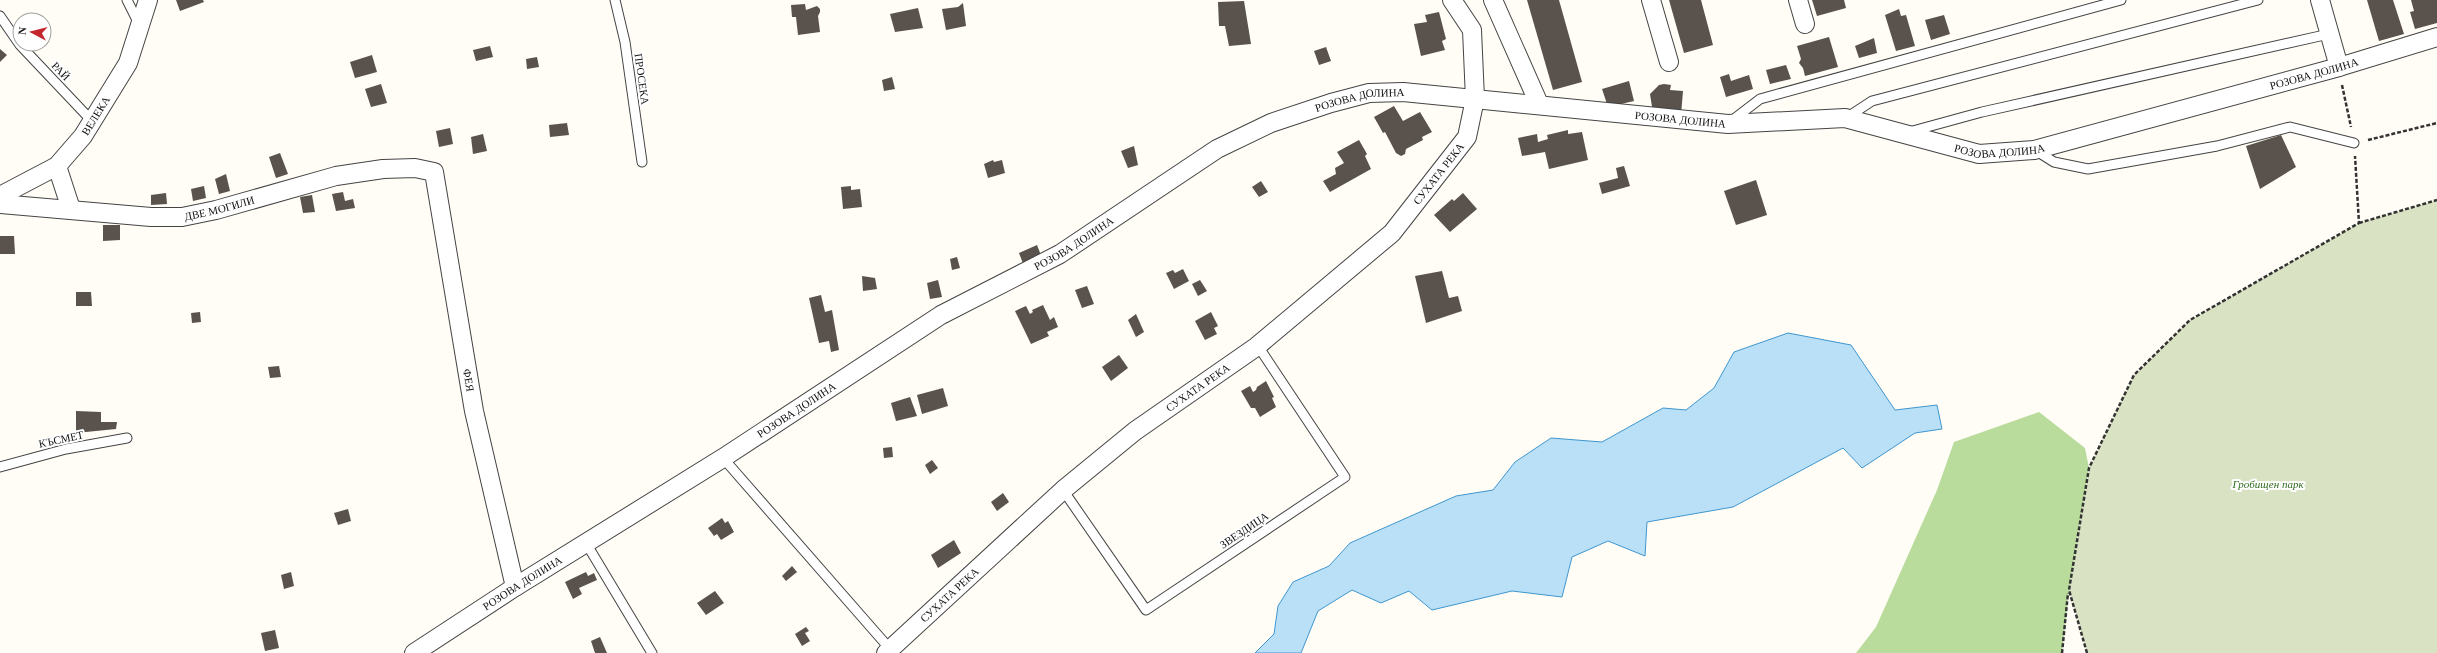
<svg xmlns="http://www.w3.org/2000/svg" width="2437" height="653" font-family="'Times New Roman',serif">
	<rect width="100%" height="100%" fill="#fffdf5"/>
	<polygon fill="#b9dc9c" points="2039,412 2085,448 2089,468 2069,590 2062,653 1856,653 1876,627 1937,490 1954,442"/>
	<polygon fill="#d9e3c4" points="2437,200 2437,653 2087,653 2069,590 2089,468 2134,375 2190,320 2359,223"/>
	<polygon fill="#b9e0f7" stroke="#3f96cf" points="1788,333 1851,345 1895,410 1937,405 1942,429 1915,433 1862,468 1843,448 1733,507 1647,522 1645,556 1608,541 1572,557 1562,597 1512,591 1432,610 1409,591 1381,603 1352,590 1318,611 1301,653 1255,653 1274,634 1278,606 1293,582 1329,566 1350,543 1456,496 1493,490 1515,462 1551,438 1602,442 1663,408 1686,410 1714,388 1734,352"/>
	<g fill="#5a524d">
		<polygon points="176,0 203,0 204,2 180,11"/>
		<polygon points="1527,0 1559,0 1582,82 1553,90"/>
		<polygon points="1669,0 1701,0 1713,45 1684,53"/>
		<polygon points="1812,0 1844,0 1846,8 1817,16"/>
		<polygon points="2367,0 2393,0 2404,34 2379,41"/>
		<polygon points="2411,0 2437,0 2437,23 2415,29 2410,12 2414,11"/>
		<polygon points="1244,1 1251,44 1229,46 1225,26 1219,26 1218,2"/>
		<polygon points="963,3 966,26 946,30 942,9 958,7"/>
		<polygon points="805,4 806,10 817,6 820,9 820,12 818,16 820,32 798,35 796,17 792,17 791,5"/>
		<polygon points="918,8 923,28 895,32 890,14"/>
		<polygon points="1899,9 1901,16 1906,15 1915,46 1896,51 1885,15"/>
		<polygon points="1439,12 1446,39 1442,41 1445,50 1421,56 1414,24 1427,22 1425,15"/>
		<polygon points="1944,15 1950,34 1931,40 1925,20"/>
		<polygon points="1829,37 1838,67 1805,76 1803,68 1799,63 1801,59 1797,46"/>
		<polygon points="1874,38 1877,53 1859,58 1855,46"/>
		<polygon points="490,46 493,57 476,61 473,50"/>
		<polygon points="1326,47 1331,61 1319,65 1314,51"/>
		<polygon points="0,49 7,55 0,62"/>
		<polygon points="372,55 377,72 355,78 350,62"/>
		<polygon points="537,57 539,67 527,69 526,59"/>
		<polygon points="1786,65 1791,79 1770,84 1766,70"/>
		<polygon points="1729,74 1731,81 1749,75 1753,89 1726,97 1720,77"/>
		<polygon points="892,77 895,89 884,91 882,80"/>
		<polygon points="1629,81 1634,101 1608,107 1602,89"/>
		<polygon points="381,84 387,103 371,107 365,89"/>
		<polygon points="1664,84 1671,85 1670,90 1683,91 1681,115 1653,113 1650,94 1659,85"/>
		<polygon points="1394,106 1403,121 1420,112 1432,132 1422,137 1423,140 1406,149 1405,154 1401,156 1396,153 1385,132 1383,133 1374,117"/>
		<polygon points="567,123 569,135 550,137 549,125"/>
		<polygon points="450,128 453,144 439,147 436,131"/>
		<polygon points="1568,130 1568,134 1582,132 1588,160 1549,169 1545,152 1522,156 1518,138 1537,134 1538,142 1548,139 1547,135"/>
		<polygon points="483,134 487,151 473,154 471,137"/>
		<polygon points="2281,135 2296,167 2260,189 2246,146"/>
		<polygon points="1359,140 1367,154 1365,156 1371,169 1330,192 1323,181 1336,174 1335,168 1344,163 1337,152"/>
		<polygon points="1134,146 1138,165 1128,168 1121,151"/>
		<polygon points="280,153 288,174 276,178 269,157"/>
		<polygon points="993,160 994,162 1002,160 1005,173 988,178 984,164"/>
		<polygon points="1624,166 1630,186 1602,194 1599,183 1618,178 1616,168"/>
		<polygon points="226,174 230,191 219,194 215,179"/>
		<polygon points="1756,180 1767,215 1736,225 1724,191"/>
		<polygon points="1261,181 1268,192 1259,197 1252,187"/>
		<polygon points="204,186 206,198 193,201 191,189"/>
		<polygon points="851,186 851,190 860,189 862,207 843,209 841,187"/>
		<polygon points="343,192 345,201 353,199 355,208 336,211 332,194"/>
		<polygon points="166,193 167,204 151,205 151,195"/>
		<polygon points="1463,193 1477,209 1450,232 1434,215 1452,199 1454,201"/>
		<polygon points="312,195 315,212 303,213 300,197"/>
		<polygon points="103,225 120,225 120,240 103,241"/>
		<polygon points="0,236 14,236 15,254 0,254"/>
		<polygon points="1037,245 1042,258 1024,266 1019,253"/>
		<polygon points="957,257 960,268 952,270 950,259"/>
		<polygon points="1183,269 1189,281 1174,289 1166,273 1173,270 1175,273"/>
		<polygon points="1442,271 1449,298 1458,296 1462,311 1426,323 1415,276"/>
		<polygon points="862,276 875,278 877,289 863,291"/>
		<polygon points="938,280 942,297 930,299 927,283"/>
		<polygon points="1200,280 1207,291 1198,296 1192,284"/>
		<polygon points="1087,286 1094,304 1082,308 1075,290"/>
		<polygon points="76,292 91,292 92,306 76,306"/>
		<polygon points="821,295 825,312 832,310 839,350 831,352 829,341 819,343 809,298"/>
		<polygon points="1043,305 1050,320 1054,317 1058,327 1047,332 1049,336 1031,344 1015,311 1026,306 1030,314 1033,312 1032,310"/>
		<polygon points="200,312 201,322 192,323 191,313"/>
		<polygon points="1211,312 1218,326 1214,328 1217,334 1205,340 1195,321"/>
		<polygon points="1136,314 1144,332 1136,337 1128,320"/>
		<polygon points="1119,355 1128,368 1111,381 1102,367"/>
		<polygon points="279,366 281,377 270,378 268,367"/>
		<polygon points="1266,381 1274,397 1272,398 1276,407 1260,417 1255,408 1251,408 1241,391 1250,386 1253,392 1256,390 1257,387"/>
		<polygon points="943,388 948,406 922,414 917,395"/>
		<polygon points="910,397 917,416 896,421 891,403"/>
		<polygon points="76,411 101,412 101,422 117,422 116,429 76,433"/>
		<polygon points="892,447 893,457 884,458 883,448"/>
		<polygon points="932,460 938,468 930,474 925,465"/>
		<polygon points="1003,493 1009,502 997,511 991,502"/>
		<polygon points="348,509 351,521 338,525 334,513"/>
		<polygon points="722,518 725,523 728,521 734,532 721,540 717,534 714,536 708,528"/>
		<polygon points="954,540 961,553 938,568 931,555"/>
		<polygon points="792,566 797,572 786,581 782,576"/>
		<polygon points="291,572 294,586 284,589 281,575"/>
		<polygon points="586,572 588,576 594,573 597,580 579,588 582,594 573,599 565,582"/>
		<polygon points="715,591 724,603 706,615 697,603"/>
		<polygon points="806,627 809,631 805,633 810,641 802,646 795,634"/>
		<polygon points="275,630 279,648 265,651 261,633"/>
		<polygon points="600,637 607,653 595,653 591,641"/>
	</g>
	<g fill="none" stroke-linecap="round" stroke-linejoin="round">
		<defs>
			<g id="service">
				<polyline points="127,0 139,24"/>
				<polyline points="615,0 625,42 642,162"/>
				<polyline points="0,16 20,45 92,121"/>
				<polyline points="1846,118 1872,101 2258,0"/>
				<polyline points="1730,122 1760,99 2121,0"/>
				<polyline points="1909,132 1982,112 2329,34"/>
				<polyline points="2035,150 2054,162 2088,169 2217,146 2290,127 2354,143"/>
				<polyline points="723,458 890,649"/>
				<polyline points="0,467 66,449 127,438"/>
				<polyline points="1063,490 1146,610 1345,477 1258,346"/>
				<polyline points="586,543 652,653"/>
			</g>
			<g id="minor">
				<polyline points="1493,0 1539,104"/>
				<polyline points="1651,0 1669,62"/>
				<polyline points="1798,0 1805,24"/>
				<polyline points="2320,0 2339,67"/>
				<polyline points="57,166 71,209"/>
				<path id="s1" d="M 0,196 L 57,166 L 83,136 L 128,63 L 148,0"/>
				<path id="s2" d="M 0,204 L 151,217 L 182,217 L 216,210 L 336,176 L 383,169 L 415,168 L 434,172 L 474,411 L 515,587"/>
				<path id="s3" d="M 414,653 L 515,587 L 723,458 L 941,315 L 1060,254 L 1217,149 L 1271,123 L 1331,103 L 1369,93 L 1403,92 L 1728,124 L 1845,118 L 1979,154 L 2034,150 L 2339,67 L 2437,37"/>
				<path id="s4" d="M 886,653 L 1063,490 L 1135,431 L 1256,347 L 1392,233 L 1467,137 L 1475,99 L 1472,30 L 1452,0"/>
			</g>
		</defs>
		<use href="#service" stroke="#444" stroke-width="11"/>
		<use href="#minor" stroke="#444" stroke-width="20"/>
		<g stroke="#333" stroke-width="2.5" stroke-dasharray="4 2" stroke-linecap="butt">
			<polyline points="2342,85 2351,127"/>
			<polyline points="2368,140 2437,123"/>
			<polyline points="2359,223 2437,200"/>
			<polyline points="2062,653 2068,593"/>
			<polyline points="2087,653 2069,590 2089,468 2134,375 2190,320 2359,223 2355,156"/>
		</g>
		<use href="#service" stroke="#fff" stroke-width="9"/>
		<use href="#minor" stroke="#fff" stroke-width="18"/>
	</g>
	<g text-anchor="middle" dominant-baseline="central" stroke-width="4" stroke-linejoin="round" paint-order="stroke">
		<g font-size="11" fill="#111" stroke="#fff">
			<text transform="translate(61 71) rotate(46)">РАЙ</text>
			<text stroke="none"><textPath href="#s3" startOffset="2073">РОЗОВА ДОЛИНА</textPath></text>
			<text transform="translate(642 79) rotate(82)">ПРОСЕКА</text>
			<text stroke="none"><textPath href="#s3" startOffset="1101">РОЗОВА ДОЛИНА</textPath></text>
			<text stroke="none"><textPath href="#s1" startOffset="128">ВЕЛЕКА</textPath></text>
			<text stroke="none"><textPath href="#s3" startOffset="1424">РОЗОВА ДОЛИНА</textPath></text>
			<text stroke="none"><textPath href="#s3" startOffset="1748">РОЗОВА ДОЛИНА</textPath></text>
			<text stroke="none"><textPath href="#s4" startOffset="734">СУХАТА РЕКА</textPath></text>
			<text stroke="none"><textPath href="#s2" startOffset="221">ДВЕ МОГИЛИ</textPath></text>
			<text stroke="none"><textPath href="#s3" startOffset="777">РОЗОВА ДОЛИНА</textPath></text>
			<text stroke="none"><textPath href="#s2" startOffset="652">ФЕЯ</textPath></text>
			<text stroke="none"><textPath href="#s4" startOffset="410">СУХАТА РЕКА</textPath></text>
			<text stroke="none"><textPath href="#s3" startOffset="453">РОЗОВА ДОЛИНА</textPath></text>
			<text transform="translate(61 439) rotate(-12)">КЪСМЕТ</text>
			<text transform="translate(1244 530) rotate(-34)">ЗВЕЗДИЦА</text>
			<text stroke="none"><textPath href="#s3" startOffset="129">РОЗОВА ДОЛИНА</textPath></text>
			<text stroke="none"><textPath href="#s4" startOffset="86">СУХАТА РЕКА</textPath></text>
		</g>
		<g font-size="11" font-style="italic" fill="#2f6b1f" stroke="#fff">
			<text x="2268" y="484">Гробищен парк</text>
		</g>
	</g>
	<g transform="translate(32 32) rotate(277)"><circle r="19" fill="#ffffff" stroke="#a0a0a0"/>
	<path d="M0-3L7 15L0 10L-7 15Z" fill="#c4262e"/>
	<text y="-6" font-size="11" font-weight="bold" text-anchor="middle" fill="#111111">N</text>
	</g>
</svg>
